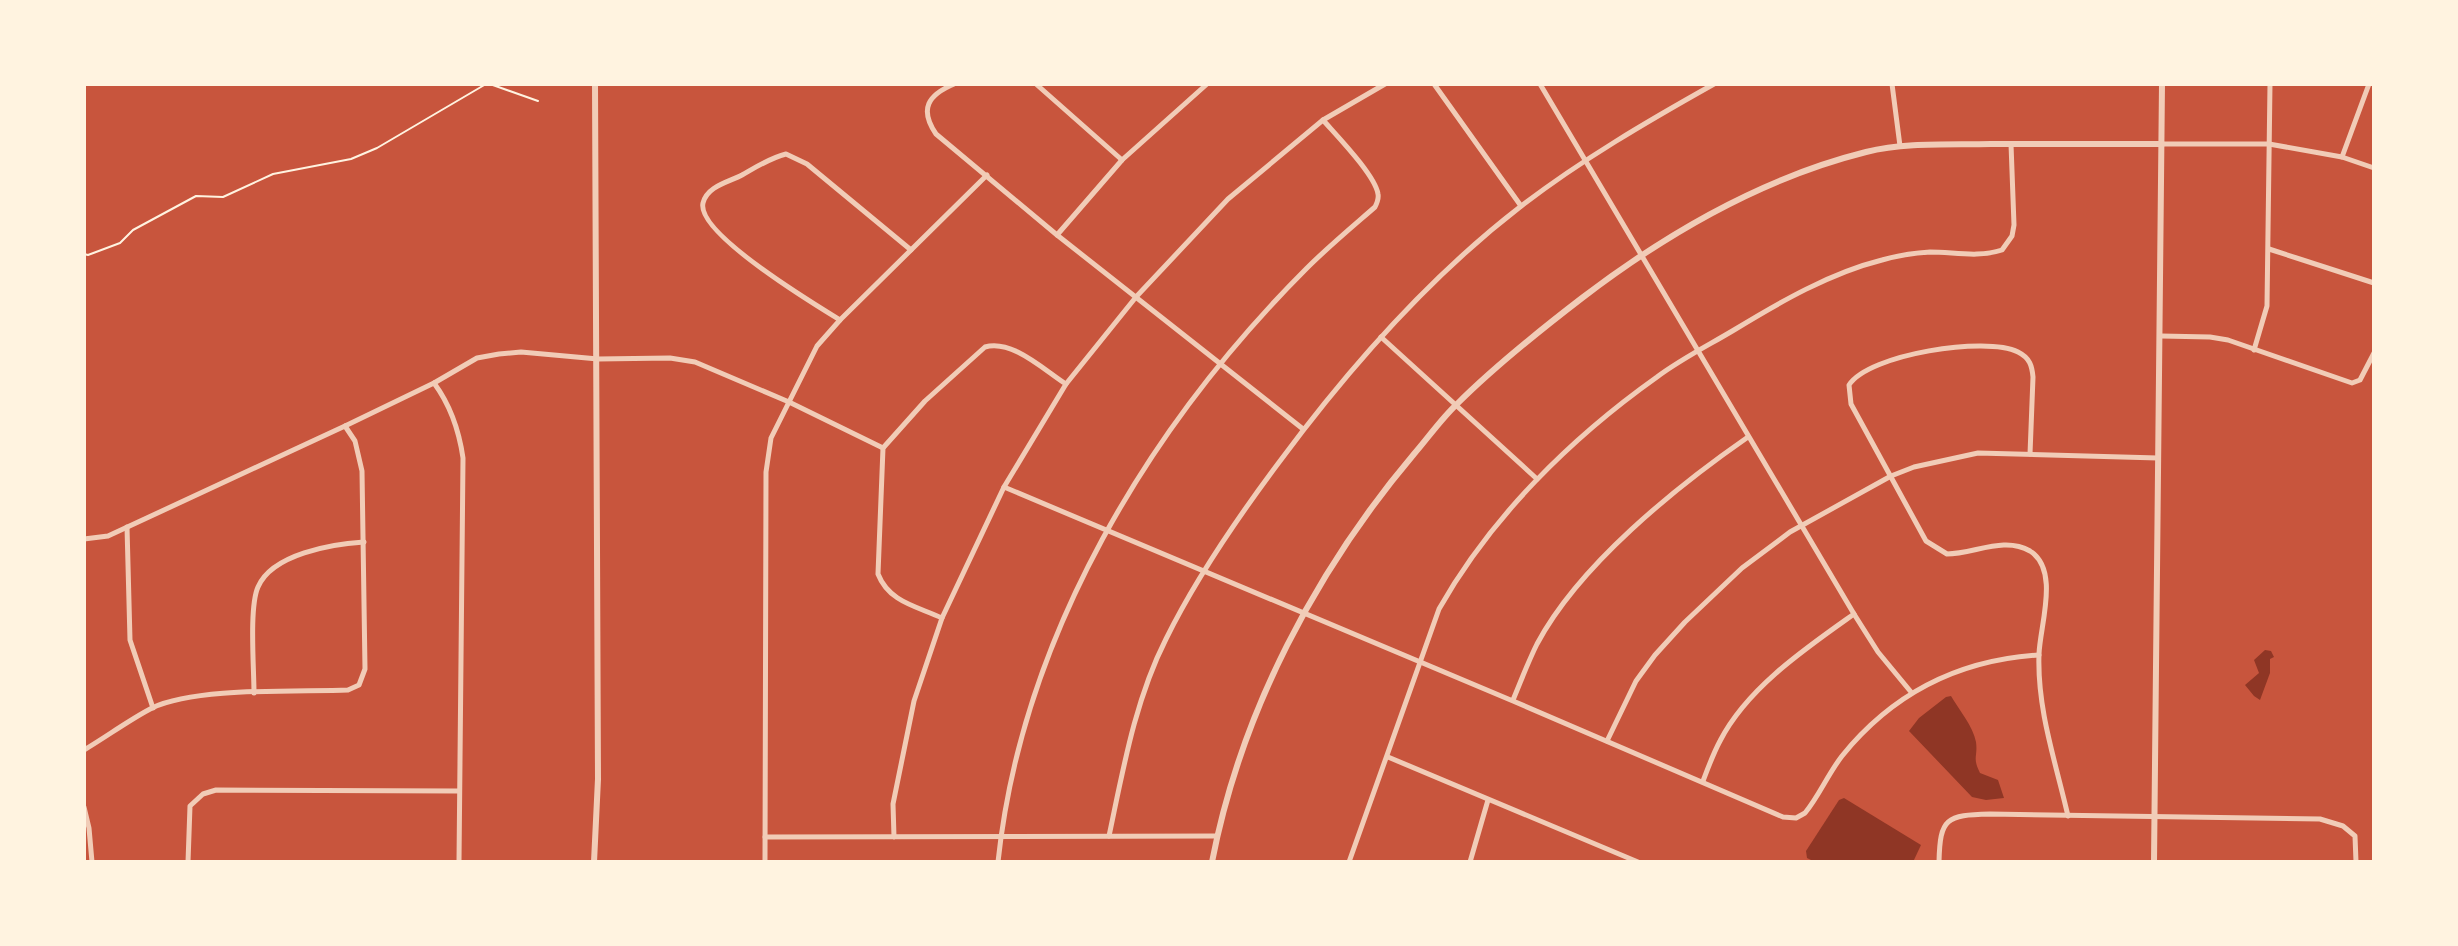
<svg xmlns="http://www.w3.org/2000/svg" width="2458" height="946" font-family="Quicksand,sans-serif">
	<rect width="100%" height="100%" fill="#c8553d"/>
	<g fill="#8f3625">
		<polygon points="2265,650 2271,651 2274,657 2270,659 2270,673 2260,700 2254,696 2245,685 2259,673 2254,660"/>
		<path d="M 1951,696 C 1959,710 1973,726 1976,742 C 1978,757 1972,757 1980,773 L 1998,780 L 2004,798 L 1986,800 L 1972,797 L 1909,731 L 1919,718 L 1946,697 Z"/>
		<polygon points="1844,798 1921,845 1913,862 1815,862 1807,858 1806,851 1839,800"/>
	</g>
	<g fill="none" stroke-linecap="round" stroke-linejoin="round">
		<g stroke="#fff3e0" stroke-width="2">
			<polyline points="490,84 538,101"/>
			<polyline points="84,254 88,255 120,243 133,230 196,196 223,197 273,174 351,159 377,148 486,84"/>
		</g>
		<g stroke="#f1ccb7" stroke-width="5">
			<path d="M 954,84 C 928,95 919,109 936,134 L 1057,235 L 1303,429"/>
			<polyline points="1036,84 1122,160"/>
			<polyline points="1434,84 1521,206"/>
			<polyline points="1540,84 1854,614 1878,652 1911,692"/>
			<polyline points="1892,84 1900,146"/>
			<polyline points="2162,144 2269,144 2342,157 2374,168"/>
			<polyline points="2342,157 2369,84"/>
			<polyline points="1057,235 1122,160 1207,84"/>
			<polyline points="2269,249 2374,283"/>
			<path d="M 840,320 C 814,304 696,233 703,203 C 707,186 729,182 742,175 C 756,167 770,158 786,154 L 807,164 L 911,250"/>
			<polyline points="2161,336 2210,337 2228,340 2352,383 2360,380 2374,353"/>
			<polyline points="1381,337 1537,479"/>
			<polyline points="2254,350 2267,306 2270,84"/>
			<path d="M 434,383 C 451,406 459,430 463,458 L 459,862"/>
			<path d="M 2030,454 L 2033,377 C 2032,366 2030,358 2018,352 C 1986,336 1869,354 1849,385 L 1851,404 L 1926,541 L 1947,554 C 1974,554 2004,536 2030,551 C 2060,570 2040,625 2039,654 C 2037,710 2056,763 2068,816"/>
			<path d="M 1004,487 L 1513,701 L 1783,817 L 1796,818 L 1805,813 C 1819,796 1828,774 1842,756 C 1893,693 1958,660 2039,655"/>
			<polyline points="127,527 130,640 153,708"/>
			<polyline points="84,539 108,536 345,426 434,383 477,358 499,354 521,352 598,359 670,358 695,362 789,402 883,448"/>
			<path d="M 942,618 C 916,606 889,602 878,574 L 883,448 L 925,401 L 985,347 C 1012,339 1044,370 1066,384"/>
			<path d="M 254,693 C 254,668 249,607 258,587 C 272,554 332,544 364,542"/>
			<path d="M 1513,700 C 1521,681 1528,662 1537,644 C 1579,565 1676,487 1748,437"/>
			<polyline points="1607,741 1636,681 1655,655 1685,622 1742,568 1790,532 1891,476 1914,467 1978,453 2158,458"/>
			<path d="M 84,750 C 106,737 129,720 152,708 C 196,687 296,692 348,690 L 359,685 L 365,669 L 362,471 L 355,441 L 345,426"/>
			<polyline points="1388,757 1638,862"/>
			<path d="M 1703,781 C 1708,768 1713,754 1720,741 C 1747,688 1806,648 1854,614"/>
			<polyline points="84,807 89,828 92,862"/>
			<path d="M 1109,836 C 1123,770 1135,700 1166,639 C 1197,576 1238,517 1280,461 C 1349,368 1428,278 1520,207 C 1581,160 1648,121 1714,84"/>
			<polyline points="765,837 1217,836"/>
			<polyline points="894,837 893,804 914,701 942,618 1004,487 1066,384 1136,297 1228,199 1323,120 1385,84"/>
			<polyline points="188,862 190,806 203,794 216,790 458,791"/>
			<polyline points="765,862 766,472 771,438 817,346 840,320 987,175"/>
			<path d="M 998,862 C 1022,636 1149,426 1307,268 C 1328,247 1352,227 1375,207 C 1377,203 1379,199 1378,194 C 1375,175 1337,136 1323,120"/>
			<path d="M 1349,862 L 1439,609 C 1491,517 1571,438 1657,377 C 1681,359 1709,345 1734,330 C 1780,302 1830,273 1882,260 C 1896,256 1914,253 1930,252 C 1954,252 1978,258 2002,250 L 2012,236 L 2014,225 L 2011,144"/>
			<polyline points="1470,862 1488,800"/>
			<path d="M 1939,862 C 1940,818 1946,815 1990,814 L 2320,819 L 2343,826 L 2355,836 L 2356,862"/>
		</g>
		<g stroke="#f1ccb7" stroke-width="6">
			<polyline points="594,862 598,779 595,84"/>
			<path d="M 1212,862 C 1241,712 1316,570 1414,454 C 1428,438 1441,419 1457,404 C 1495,366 1539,331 1582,298 C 1667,233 1762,178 1866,152 C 1906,142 1950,145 1991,144 C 2048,144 2105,144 2162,144"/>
			<polyline points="2154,862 2162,84"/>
		</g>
	</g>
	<rect width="2458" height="946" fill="none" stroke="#fff3e0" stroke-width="172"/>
</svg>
